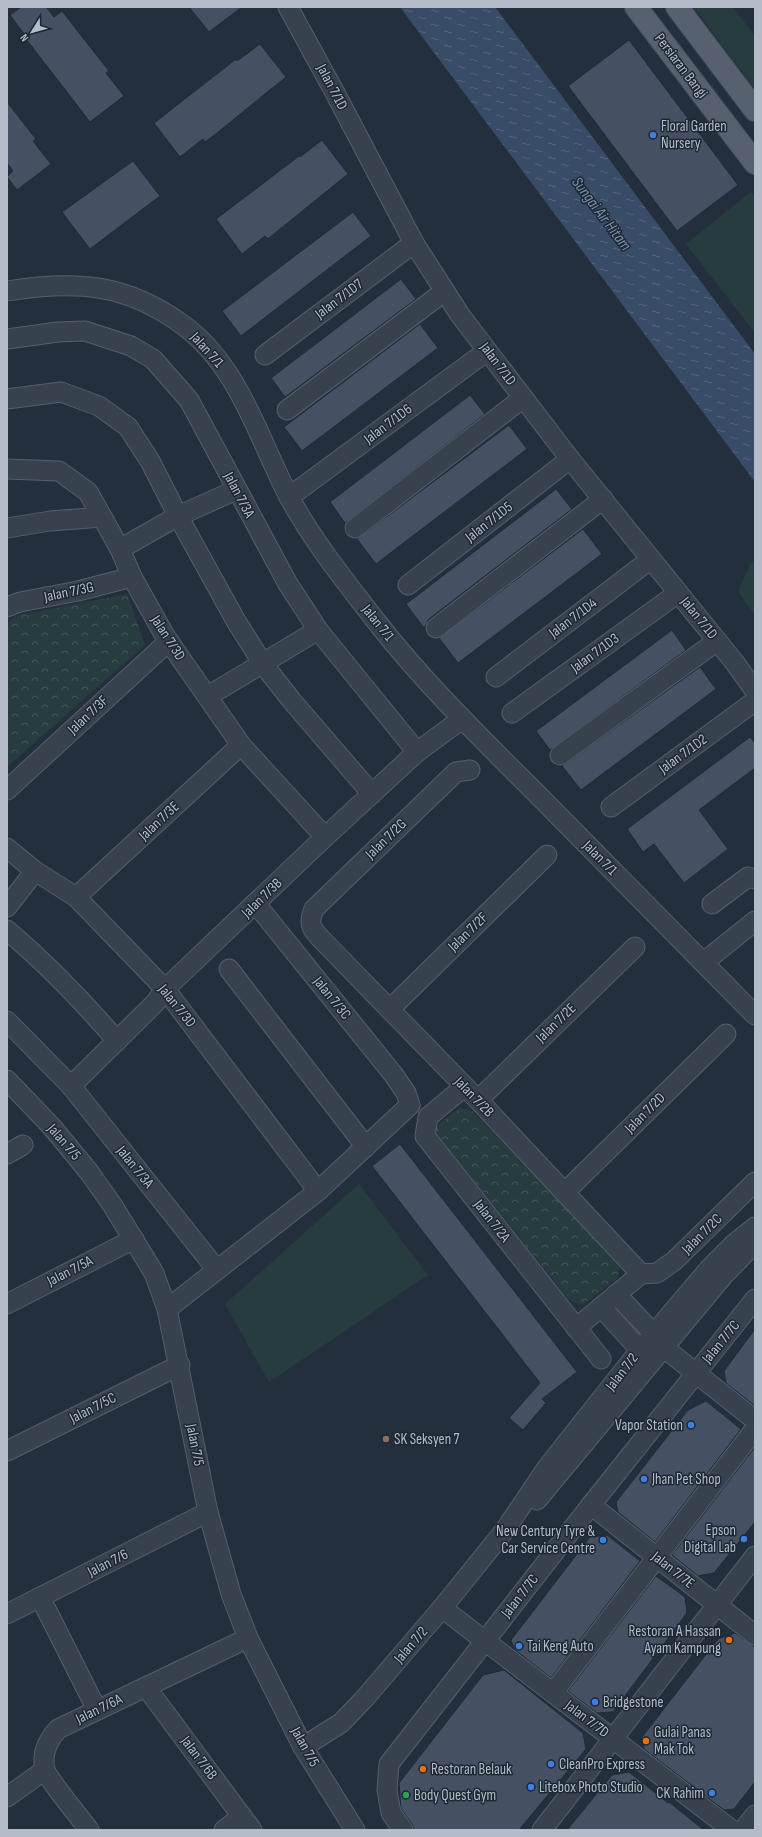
<svg xmlns="http://www.w3.org/2000/svg" width="762" height="1837" font-family="'Sofia Sans Condensed',sans-serif">
	<defs>
		<pattern id="park-crowns" width="20" height="18" patternUnits="userSpaceOnUse"><rect width="20" height="18" fill="#263c3f"/><path d="M2 6a3 3 0 1 1 6 0M12 15a3 3 0 1 1 6 0" fill="none" stroke="#435659"/></pattern>
		<pattern id="water-ripples" width="26" height="14" patternUnits="userSpaceOnUse"><rect width="26" height="14" fill="#394c67"/><path d="M2 4q2-2 4 0t4 0M15 11q2-2 4 0t4 0" fill="none" stroke="#53647b"/></pattern>
	</defs>
	<rect width="100%" height="100%" fill="#242f3e"/>
	<g fill="#263c3f">
		<polygon points="694,7 733,7 755,36 755,89"/>
		<polygon points="751,192 755,197 755,333 686,244"/>
		<polygon points="755,562 755,616 738,591 750,564"/>
		<polygon points="359,1184 428,1275 269,1382 225,1304"/>
	</g>
	<g fill="url(#park-crowns)">
		<polygon points="127,594 145,645 7,767 7,624 15,616"/>
		<polygon points="460,1108 472,1111 620,1264 618,1278 582,1305 569,1300 433,1129"/>
	</g>
	<polygon fill="url(#water-ripples)" points="400,7 495,7 755,354 755,482"/>
	<g fill="#455162" stroke="#1f2835">
		<polygon points="21,7 46,7 54,17 62,11 109,71 106,73 124,96 90,122 26,39 27,38 10,15"/>
		<polygon points="189,7 242,7 209,32"/>
		<polygon points="629,40 738,185 677,231 568,86"/>
		<polygon points="260,44 286,77 217,133 205,142 203,139 180,157 154,123 236,59 237,61"/>
		<polygon points="7,102 36,139 33,141 51,164 17,190 7,177 13,171 7,163"/>
		<polygon points="322,140 348,174 279,230 268,239 265,236 242,254 216,219 299,156 300,157"/>
		<polygon points="133,161 160,196 90,249 62,212"/>
		<polygon points="353,212 371,236 241,336 222,311"/>
		<polygon points="401,279 416,299 285,397 271,378"/>
		<polygon points="420,324 438,348 302,451 284,427"/>
		<polygon points="470,395 485,414 345,523 330,502"/>
		<polygon points="509,425 527,449 376,564 357,539"/>
		<polygon points="556,489 572,509 429,619 424,628 406,604"/>
		<polygon points="583,529 602,554 458,663 439,638"/>
		<polygon points="672,630 686,650 550,750 536,731"/>
		<polygon points="700,667 716,689 581,790 562,766"/>
		<polygon points="750,737 755,743 755,768 699,810 728,849 684,883 654,844 643,852 627,829"/>
		<polygon points="400,1144 577,1372 542,1399 546,1403 523,1430 509,1418 540,1383 372,1166"/>
		<polygon points="755,1329 755,1406 726,1383 724,1371"/>
		<polygon points="706,1401 741,1429 655,1542 618,1512 616,1502 688,1410"/>
		<polygon points="755,1447 755,1522 714,1573 698,1576 672,1555"/>
		<polygon points="607,1535 640,1561 551,1678 514,1649 511,1640 590,1537"/>
		<polygon points="656,1576 685,1597 687,1613 613,1712 597,1713 568,1691"/>
		<polygon points="735,1633 755,1647 755,1782 734,1809 724,1810 644,1749 642,1737 718,1639"/>
		<polygon points="504,1670 583,1733 586,1749 519,1830 414,1830 412,1824 401,1809 399,1783 483,1675"/>
		<polygon points="629,1772 668,1803 669,1802 704,1830 567,1830 612,1775"/>
	</g>
	<g fill="none" stroke-linecap="round" stroke-linejoin="round">
		<defs>
			<g id="minor">
				<polyline points="288,7 334,91 414,243 460,315 570,459 735,663 755,691"/>
				<path d="M 7,291 C 75,280 126,283 183,325 C 239,366 258,437 288,495 C 312,540 345,581 376,621 C 425,684 483,740 540,797 C 611,869 683,942 755,1015"/>
				<polyline points="7,339 58,332 85,331 131,346 153,359 189,400 288,584 318,630 417,752"/>
				<polyline points="265,355 414,243"/>
				<polyline points="7,399 61,392 99,406 128,427 150,461 178,516 236,621 263,664 292,701 372,794"/>
				<polyline points="287,410 445,291"/>
				<polyline points="7,469 59,471 88,492 120,549 132,577 165,636 241,745 325,837"/>
				<polyline points="289,497 487,351"/>
				<polyline points="7,528 50,521 102,517"/>
				<polyline points="355,528 523,398"/>
				<polyline points="120,549 178,516 236,490"/>
				<polyline points="408,585 570,459"/>
				<polyline points="7,607 20,602 78,591 132,577"/>
				<polyline points="436,628 603,499"/>
				<polyline points="496,677 651,559"/>
				<polyline points="208,696 318,630"/>
				<polyline points="512,713 678,593"/>
				<polyline points="560,755 717,641"/>
				<path d="M 470,770 L 456,772 L 314,909 C 306,928 315,932 328,946 L 478,1100 L 641,1274"/>
				<polyline points="7,790 169,641"/>
				<polyline points="611,807 755,701"/>
				<polyline points="7,848 35,871 76,897 165,989 318,1191"/>
				<polyline points="76,897 241,745"/>
				<polyline points="712,904 748,877 755,879"/>
				<polyline points="7,907 35,871"/>
				<path d="M 7,930 C 48,965 82,1000 117,1041"/>
				<polyline points="704,962 755,921"/>
				<polyline points="229,969 366,1147"/>
				<polyline points="390,1009 547,855"/>
				<polyline points="7,1021 71,1086 217,1270 167,1309"/>
				<polyline points="7,1080 52,1127 89,1172 113,1206 154,1273 167,1309 208,1512 231,1594 248,1638 303,1747 355,1830"/>
				<polyline points="71,1086 155,1003 165,989 325,837 417,752 462,719"/>
				<polyline points="464,1087 428,1117 425,1136 601,1359"/>
				<polyline points="478,1100 635,947"/>
				<polyline points="7,1154 23,1145"/>
				<polyline points="565,1192 726,1034"/>
				<polyline points="217,1270 318,1191 410,1105 406,1093 393,1074 256,904"/>
				<polyline points="641,1274 657,1273 674,1261 755,1182"/>
				<polyline points="616,1294 654,1334"/>
				<polyline points="7,1304 134,1239"/>
				<polyline points="601,1307 640,1350"/>
				<polyline points="576,1328 641,1274"/>
				<polyline points="663,1347 755,1420"/>
				<polyline points="7,1451 180,1365"/>
				<polyline points="537,1500 723,1276 755,1243"/>
				<polyline points="591,1505 755,1635"/>
				<polyline points="40,1597 97,1710"/>
				<polyline points="442,1608 732,1830"/>
				<polyline points="7,1614 208,1512"/>
				<polyline points="146,1687 252,1830"/>
				<polyline points="553,1693 755,1429"/>
				<polyline points="303,1747 341,1723 365,1698 442,1608 505,1530 546,1469 640,1350 709,1269 734,1244 755,1227"/>
				<polyline points="7,1797 45,1770"/>
				<path d="M 89,1830 C 81,1819 47,1778 45,1769 C 41,1753 48,1740 58,1729 L 248,1638"/>
				<polyline points="224,1830 242,1816"/>
				<polyline points="403,1830 391,1813 387,1790 389,1764 591,1505 755,1299"/>
				<polyline points="542,1830 755,1556"/>
				<polyline points="743,1830 755,1815"/>
			</g>
			<g id="major">
				<polyline points="636,7 755,163"/>
				<polyline points="677,7 755,110"/>
			</g>
		</defs>
		<use href="#minor" stroke="#565f6c" stroke-width="21"/>
		<use href="#major" stroke="#414a57" stroke-width="24"/>
		<use href="#minor" stroke="#38414e" stroke-width="19"/>
		<use href="#major" stroke="#56606e" stroke-width="22"/>
	</g>
	<g fill="#3f7fe0" stroke="#1d2633" stroke-width="1.5">
		<circle cx="653" cy="135" r="4"/>
		<circle cx="691" cy="1425" r="4"/>
		<circle cx="644" cy="1479" r="4"/>
		<circle cx="744" cy="1539" r="4"/>
		<circle cx="603" cy="1540" r="4"/>
		<circle cx="519" cy="1646" r="4"/>
		<circle cx="595" cy="1702" r="4"/>
		<circle cx="551" cy="1764" r="4"/>
		<circle cx="531" cy="1787" r="4"/>
		<circle cx="712" cy="1793" r="4"/>
	</g>
	<circle fill="#8d6e63" stroke="#1d2633" stroke-width="1.5" cx="386" cy="1439" r="4"/>
	<g fill="#e8710a" stroke="#1d2633" stroke-width="1.5">
		<circle cx="729" cy="1640" r="4"/>
		<circle cx="646" cy="1741" r="4"/>
		<circle cx="423" cy="1769" r="4"/>
	</g>
	<circle fill="#2e9e5b" stroke="#1d2633" stroke-width="1.5" cx="406" cy="1795" r="4"/>
	<g text-anchor="middle" dominant-baseline="central" stroke-width="3" stroke-linejoin="round" paint-order="stroke">
		<g font-size="15" fill="#b4bcc9" stroke="#1d2633">
			<text transform="translate(681 66) rotate(53)">Persiaran Bangi</text>
			<text transform="translate(332 87) rotate(62)">Jalan 7/1D</text>
			<text transform="translate(339 299) rotate(-37)">Jalan 7/1D7</text>
			<text transform="translate(207 350) rotate(48)">Jalan 7/1</text>
			<text transform="translate(498 364) rotate(53)">Jalan 7/1D</text>
			<text transform="translate(388 424) rotate(-37)">Jalan 7/1D6</text>
			<text transform="translate(239 495) rotate(62)">Jalan 7/3A</text>
			<text transform="translate(489 522) rotate(-38)">Jalan 7/1D5</text>
			<text transform="translate(69 592) rotate(-12)">Jalan 7/3G</text>
			<text transform="translate(573 618) rotate(-37)">Jalan 7/1D4</text>
			<text transform="translate(699 618) rotate(51)">Jalan 7/1D</text>
			<text transform="translate(378 623) rotate(51)">Jalan 7/1</text>
			<text transform="translate(168 638) rotate(57)">Jalan 7/3D</text>
			<text transform="translate(595 653) rotate(-36)">Jalan 7/1D3</text>
			<text transform="translate(88 715) rotate(-43)">Jalan 7/3F</text>
			<text transform="translate(683 754) rotate(-36)">Jalan 7/1D2</text>
			<text transform="translate(159 821) rotate(-43)">Jalan 7/3E</text>
			<text transform="translate(386 839) rotate(-44)">Jalan 7/2G</text>
			<text transform="translate(600 858) rotate(45)">Jalan 7/1</text>
			<text transform="translate(262 898) rotate(-44)">Jalan 7/3B</text>
			<text transform="translate(468 932) rotate(-44)">Jalan 7/2F</text>
			<text transform="translate(332 998) rotate(51)">Jalan 7/3C</text>
			<text transform="translate(177 1006) rotate(51)">Jalan 7/3D</text>
			<text transform="translate(556 1023) rotate(-44)">Jalan 7/2E</text>
			<text transform="translate(474 1097) rotate(46)">Jalan 7/2B</text>
			<text transform="translate(645 1113) rotate(-45)">Jalan 7/2D</text>
			<text transform="translate(64 1142) rotate(49)">Jalan 7/5</text>
			<text transform="translate(135 1167) rotate(51)">Jalan 7/3A</text>
			<text transform="translate(492 1221) rotate(52)">Jalan 7/2A</text>
			<text transform="translate(702 1234) rotate(-45)">Jalan 7/2C</text>
			<text transform="translate(70 1271) rotate(-27)">Jalan 7/5A</text>
			<text transform="translate(721 1342) rotate(-51)">Jalan 7/7C</text>
			<text transform="translate(622 1372) rotate(-52)">Jalan 7/2</text>
			<text transform="translate(93 1408) rotate(-27)">Jalan 7/5C</text>
			<text transform="translate(195 1445) rotate(79)">Jalan 7/5</text>
			<text transform="translate(108 1563) rotate(-27)">Jalan 7/6</text>
			<text transform="translate(673 1570) rotate(38)">Jalan 7/7E</text>
			<text transform="translate(520 1596) rotate(-52)">Jalan 7/7C</text>
			<text transform="translate(411 1645) rotate(-49)">Jalan 7/2</text>
			<text transform="translate(99 1709) rotate(-26)">Jalan 7/6A</text>
			<text transform="translate(587 1719) rotate(37)">Jalan 7/7D</text>
			<text transform="translate(305 1747) rotate(61)">Jalan 7/5</text>
			<text transform="translate(199 1758) rotate(53)">Jalan 7/6B</text>
		</g>
		<g font-size="15" fill="#b4bcc9" stroke="#1d2633" text-anchor="start">
			<text x="661" y="126">Floral Garden<tspan x="661" dy="17">Nursery</tspan></text>
			<text x="683" y="1425" text-anchor="end">Vapor Station</text>
			<text x="394" y="1439">SK Seksyen 7</text>
			<text x="652" y="1479">Jhan Pet Shop</text>
			<text x="736" y="1530" text-anchor="end">Epson<tspan x="736" dy="17">Digital Lab</tspan></text>
			<text x="595" y="1531" text-anchor="end">New Century Tyre &amp;<tspan x="595" dy="17">Car Service Centre</tspan></text>
			<text x="721" y="1631" text-anchor="end">Restoran A Hassan<tspan x="721" dy="17">Ayam Kampung</tspan></text>
			<text x="527" y="1646">Tai Keng Auto</text>
			<text x="603" y="1702">Bridgestone</text>
			<text x="654" y="1732">Gulai Panas<tspan x="654" dy="17">Mak Tok</tspan></text>
			<text x="559" y="1764">CleanPro Express</text>
			<text x="431" y="1769">Restoran Belauk</text>
			<text x="539" y="1787">Litebox Photo Studio</text>
			<text x="704" y="1793" text-anchor="end">CK Rahim</text>
			<text x="414" y="1795">Body Quest Gym</text>
		</g>
		<g font-size="16" font-style="italic" fill="#7c92b1" stroke="#1d2633">
			<text transform="translate(601 214) rotate(53)">Sungai Air Hitam</text>
		</g>
	</g>
	<rect width="762" height="1837" fill="none" stroke="#b4bcc9" stroke-width="16"/>
	<g transform="translate(32 32) rotate(233)" stroke="#1d2633" stroke-width="3" paint-order="stroke">
	<path d="M0-3L7 15L0 10L-7 15Z" fill="#b4bcc9"/>
	<text y="-6" font-size="11" font-weight="bold" text-anchor="middle" fill="#b4bcc9">N</text>
	</g>
</svg>
